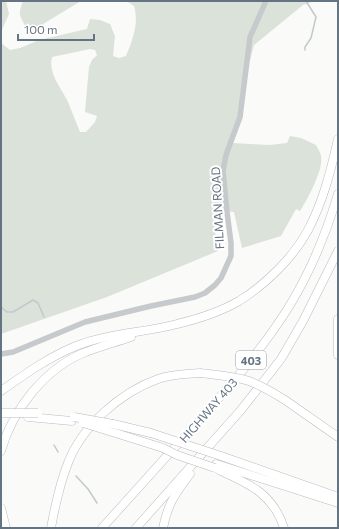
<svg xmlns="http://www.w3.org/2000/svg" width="339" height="529" font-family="Commissioner,sans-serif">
	<rect width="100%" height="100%" fill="#fafaf8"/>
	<g fill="#dbe2d9" fill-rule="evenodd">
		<polygon points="1,1 6,1 9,14 1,32"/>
		<path d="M 23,1 L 81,1 L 38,27 L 27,28 C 19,17 18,13 23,1 Z"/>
		<path d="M 123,1 L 314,1 L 303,5 L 254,45 L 243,87 L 242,119 L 232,143 L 270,145 L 287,143 L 290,136 L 301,138 L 316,145 C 318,148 320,152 321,156 C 324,169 307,200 300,211 L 296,209 L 281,236 L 242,248 L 234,212 L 220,211 L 213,217 L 218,251 L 107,297 L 1,334 L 1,43 L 10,50 L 20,48 L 39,40 L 87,29 L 90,19 L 100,20 L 110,24 L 115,36 L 113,56 L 119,58 L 126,56 C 133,39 139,23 134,6 L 128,2 ZM 90,49 L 95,50 L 97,55 L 92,60 L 89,67 L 85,112 L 97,116 L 95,122 L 86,132 L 80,132 C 76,122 72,112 68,102 C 61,87 48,74 52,57 Z"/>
	</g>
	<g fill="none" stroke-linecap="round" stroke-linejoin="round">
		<g stroke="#c1cacf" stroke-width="1.5">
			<polyline points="305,50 305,47 311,38 316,17 306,1"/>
			<polyline points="1,305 2,308 7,312 13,312 33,300 38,303 44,317"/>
			<polyline points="54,445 58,452"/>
			<polyline points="76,476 88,489 97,503"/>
		</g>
		<defs>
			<g id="highway">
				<polyline points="338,319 338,355"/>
				<path d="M 1,391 C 25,374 49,357 76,346 C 108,333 144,333 177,324 C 198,319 220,312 239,301 C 265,285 293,258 308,230 C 323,202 331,170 338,139"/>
				<polyline points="285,400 338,437"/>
				<polyline points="28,417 72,421"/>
				<polyline points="113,424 151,433"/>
				<polyline points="109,431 163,448"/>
				<path d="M 1,451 C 12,411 43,371 81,354 C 97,347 114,343 131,337"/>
				<polyline points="221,456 338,497"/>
				<polyline points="216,464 338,503"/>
				<path d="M 219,470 C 250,484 273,494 284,528"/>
				<polyline points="1,508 6,528"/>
				<path d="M 51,528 C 55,506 60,483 68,463 C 82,426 121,392 158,379 C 171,374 186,374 200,373"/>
				<path d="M 102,528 C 133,494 163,460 194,426 C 228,388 263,349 290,305 C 310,272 327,231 338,194"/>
				<polyline points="136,528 241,410 281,359 303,321 338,251"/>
				<path d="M 163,528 C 168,503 175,494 190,474"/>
			</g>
		</defs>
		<use href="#highway" stroke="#b9bcc0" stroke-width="9"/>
		<polyline stroke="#c6cacd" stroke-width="5.5" points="1,354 13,352 85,322 151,306 195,297 205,293 215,285 221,278 231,256 231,243 227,212 223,171 226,155 240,117 250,37 266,1"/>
		<use href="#highway" stroke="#fff" stroke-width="8"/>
		<defs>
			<g id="highway-bridge">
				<path d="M 200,373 C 216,375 234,376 249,381 C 262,386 274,393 285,400"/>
				<polyline points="1,413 38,413"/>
				<polyline points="74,417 113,424"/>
				<polyline points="83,423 109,431"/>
				<polyline points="151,433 221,456"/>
				<polyline points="163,448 177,455 215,468"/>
			</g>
		</defs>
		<use href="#highway-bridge" stroke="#b9bcc0" stroke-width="9" stroke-linecap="butt"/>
		<use href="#highway-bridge" stroke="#fff" stroke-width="8"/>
	</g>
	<g text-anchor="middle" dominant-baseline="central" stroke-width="4" stroke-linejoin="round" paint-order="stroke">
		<rect fill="#fff" stroke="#939ea8" stroke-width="1" x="236" y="351" width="30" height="18" rx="3"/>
		<g font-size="11" font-weight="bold" fill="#657483">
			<text x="251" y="360">403</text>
		</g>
		<g font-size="12" fill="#657483" stroke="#fff">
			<text transform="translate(217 208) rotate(-93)">FILMAN ROAD</text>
			<text transform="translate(208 410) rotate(-49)">HIGHWAY 403</text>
		</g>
	</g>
	<rect width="339" height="529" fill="none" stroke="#657483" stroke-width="4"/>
	<path d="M18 34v6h76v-6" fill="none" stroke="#657483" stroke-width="2"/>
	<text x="24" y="34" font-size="12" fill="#657483" stroke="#ffffff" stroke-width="3" paint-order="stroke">100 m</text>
</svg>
